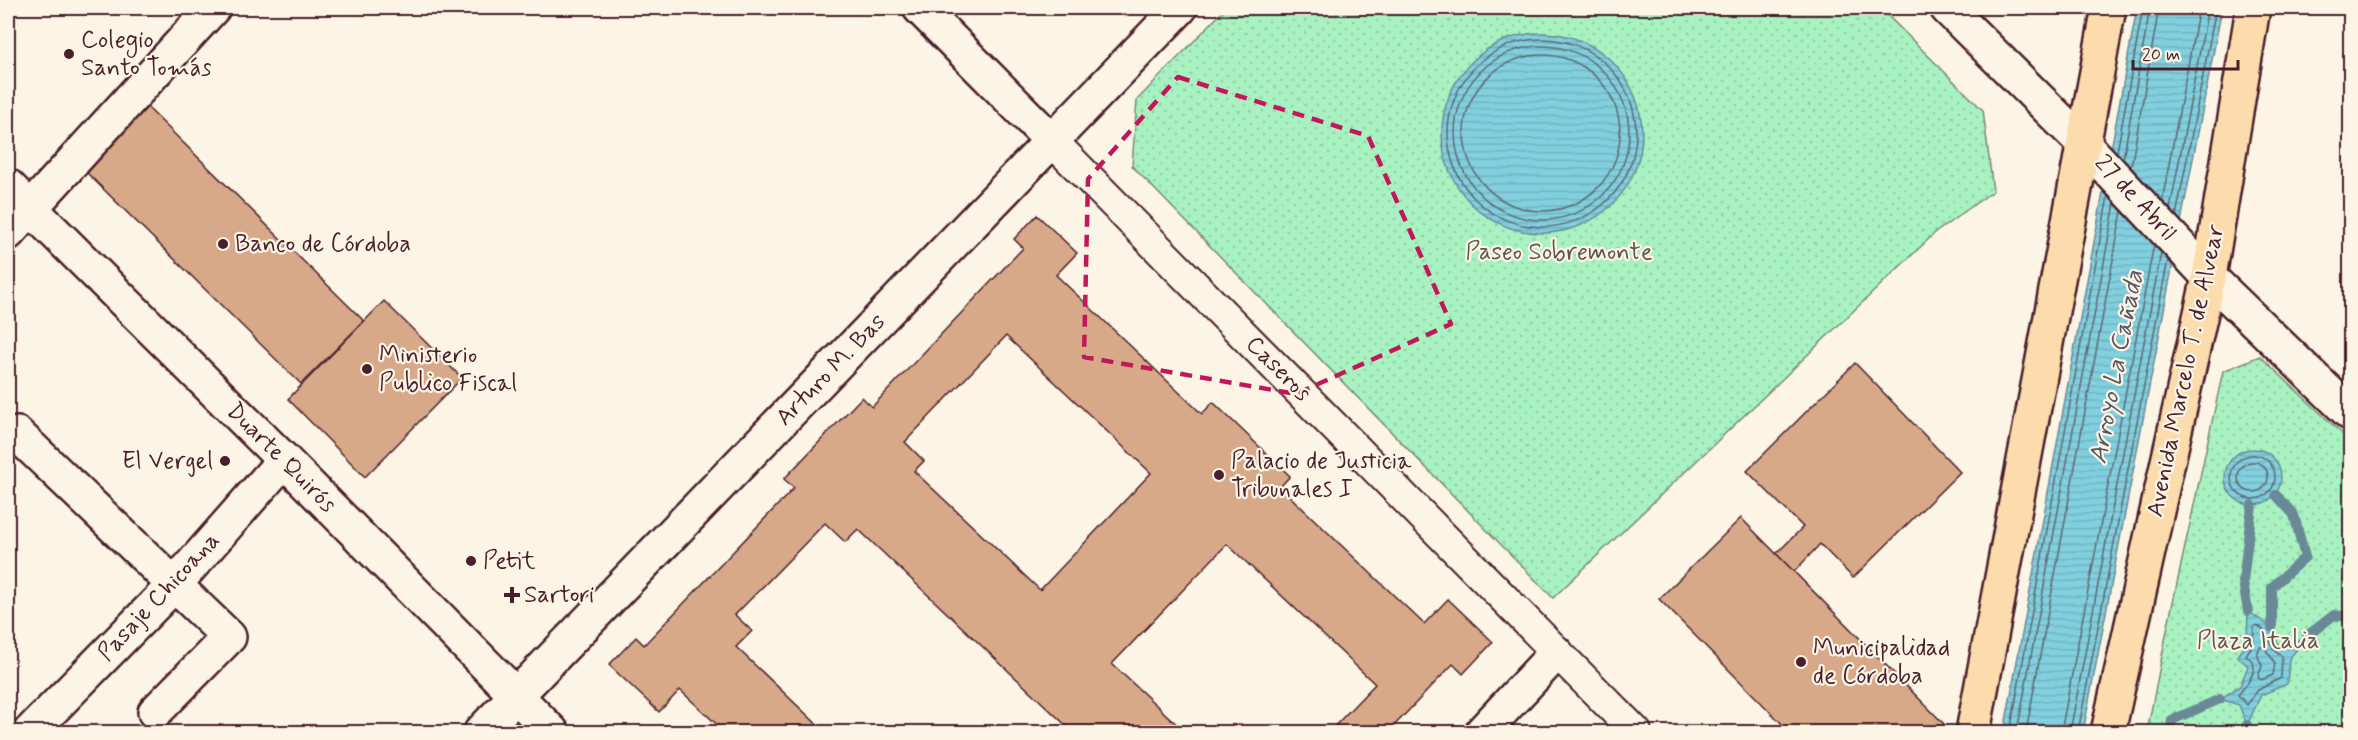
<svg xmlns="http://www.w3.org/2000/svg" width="2358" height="740" font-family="Mynerve,sans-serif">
	<defs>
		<pattern id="park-dots" width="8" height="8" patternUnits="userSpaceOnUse" patternTransform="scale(1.5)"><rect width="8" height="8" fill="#a7f2c0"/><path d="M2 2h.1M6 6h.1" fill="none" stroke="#91cfa5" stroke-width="1.8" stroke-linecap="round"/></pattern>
		<pattern id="water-rules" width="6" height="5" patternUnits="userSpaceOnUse" patternTransform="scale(1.5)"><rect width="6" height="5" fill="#81d0de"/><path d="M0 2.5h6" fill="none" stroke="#71b2bf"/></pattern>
	</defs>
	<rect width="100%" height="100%" fill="#fcf5e5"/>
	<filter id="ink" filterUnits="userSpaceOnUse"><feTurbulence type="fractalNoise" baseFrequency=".0167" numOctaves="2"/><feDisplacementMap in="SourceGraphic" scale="12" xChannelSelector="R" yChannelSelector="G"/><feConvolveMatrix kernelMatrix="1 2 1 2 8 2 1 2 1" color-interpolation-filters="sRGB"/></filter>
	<g filter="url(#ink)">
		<g fill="url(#park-dots)" stroke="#788876" stroke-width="1.5">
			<polygon points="1226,8 1880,8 1983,110 1993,191 1935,233 1553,598 1132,166 1137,100"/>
			<polygon points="2260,356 2350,441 2350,732 2147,732 2168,625 2223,371"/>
		</g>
		<g fill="url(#water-rules)" stroke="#6b8996" stroke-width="1.5">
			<polygon points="2137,8 2222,8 2083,732 2004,732"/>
			<circle cx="1542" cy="133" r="100"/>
			<circle cx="2253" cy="477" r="28"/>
			<polygon points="2248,611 2272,628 2280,649 2307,636 2289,659 2287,684 2261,695 2247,725 2239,705 2220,699 2240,686 2248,666 2237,656 2247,642"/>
		</g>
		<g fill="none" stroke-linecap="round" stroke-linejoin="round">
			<g stroke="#606673" stroke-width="1.5">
				<circle cx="1542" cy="133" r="94"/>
				<circle cx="1542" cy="133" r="87"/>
				<circle cx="1542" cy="133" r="78"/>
				<polyline points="2117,152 2143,8"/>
				<polyline points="2123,159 2150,8"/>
				<polyline points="2131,167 2159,8"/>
				<polyline points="2162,201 2199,8"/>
				<polyline points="2170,209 2208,8"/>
				<polyline points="2176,216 2216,8"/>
				<circle cx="2253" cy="477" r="22"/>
				<circle cx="2253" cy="477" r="15"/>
				<path d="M 2257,625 C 2274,635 2267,649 2282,656 L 2281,678 L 2258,690 L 2247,705 L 2238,695 C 2243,689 2258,673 2253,663 C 2252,660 2249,658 2246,655 L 2253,644 L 2254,627 Z"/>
				<polygon points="2260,647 2264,647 2275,663 2273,675 2261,680 2258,677 2262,666 2257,654"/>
				<polyline points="2010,732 2108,196"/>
				<polyline points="2017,732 2115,203"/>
				<polyline points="2026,732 2122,211"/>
				<polyline points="2061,732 2154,244"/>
				<polyline points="2070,732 2161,253"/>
				<polyline points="2078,732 2168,259"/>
			</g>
			<g stroke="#6b8996" stroke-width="10">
				<polyline points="2248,611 2243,582 2252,505"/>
				<polyline points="2272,628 2272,587 2305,557 2294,515 2276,495"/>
				<polyline points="2307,636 2334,615 2350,617"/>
				<polyline points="2170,732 2172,720 2220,699"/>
				<polyline points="2243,732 2247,725"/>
			</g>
		</g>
		<g fill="#d7a989" stroke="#4a1f2b" stroke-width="1.5" fill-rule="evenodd">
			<polygon points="145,105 364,321 301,384 82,168"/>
			<path d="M 1037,215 L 1077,253 L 1056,275 L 1202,414 L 1213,402 L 1290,476 L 1280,487 L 1424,624 L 1448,599 L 1493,642 L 1463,674 L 1453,664 L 1388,732 L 1329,732 L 1375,684 L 1227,544 L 1112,664 L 1185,732 L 1073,732 L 858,529 L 845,542 L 825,523 L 735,615 L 752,631 L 736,647 L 825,732 L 725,732 L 680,690 L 659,712 L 609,665 L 636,637 L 644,645 L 794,488 L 784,479 L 862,397 L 872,407 L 1023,248 L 1014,239 ZM 1006,336 L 1151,473 L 1040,590 L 914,471 L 924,461 L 905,442 Z"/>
			<polygon points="384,301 462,378 365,477 288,399"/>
			<polygon points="1855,363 1960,472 1853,578 1820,544 1794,572 1776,554 1803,527 1747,471"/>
			<polygon points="1741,518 1944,724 1936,732 1790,732 1659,599"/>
		</g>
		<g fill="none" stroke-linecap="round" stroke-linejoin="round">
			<defs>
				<polyline id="pedestrian" points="1052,141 1636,732"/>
				<g id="minor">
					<polyline points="920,8 1052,141"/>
					<polyline points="1947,8 2084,144 2209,277 2350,413"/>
					<polyline points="8,233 213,8"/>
					<polyline points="17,434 229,637 155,712"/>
					<polyline points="30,732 175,584 284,460"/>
					<polyline points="481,732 1180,8"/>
					<polyline points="1482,732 1556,653"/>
				</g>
				<polyline id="secondary" points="8,186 284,460 552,732"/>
				<g id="primary">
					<polyline points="1973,732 2109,8"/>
					<polyline points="2108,732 2209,277 2253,8"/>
				</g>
			</defs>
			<use href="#pedestrian" stroke="#4a1f2b" stroke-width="34"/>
			<use href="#minor" stroke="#4a1f2b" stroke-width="38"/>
			<use href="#secondary" stroke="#4a1f2b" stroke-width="38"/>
			<use href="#primary" stroke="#4a1f2b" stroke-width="38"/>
			<use href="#pedestrian" stroke="#fcf5e5" stroke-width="30"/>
			<use href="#minor" stroke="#fcf5e5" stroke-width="33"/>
			<use href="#secondary" stroke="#fcf5e5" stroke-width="33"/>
			<use href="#primary" stroke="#fcdcac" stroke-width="33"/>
		</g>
	</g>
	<path fill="none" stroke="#c2185b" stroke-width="4.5" stroke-dasharray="12 8" stroke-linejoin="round" d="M 1178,77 L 1368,136 L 1451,324 L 1296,394 L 1084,357 L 1088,179 Z"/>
	<g fill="#4a1f2b" stroke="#fcf5e5" stroke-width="2">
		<circle cx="69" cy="54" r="6"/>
		<circle cx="223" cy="244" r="6"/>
		<circle cx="367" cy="369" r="6"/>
		<circle cx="225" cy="461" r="6"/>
		<circle cx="1219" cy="475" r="6"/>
		<circle cx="471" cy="561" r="6"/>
		<path d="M509 586h6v6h6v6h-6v6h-6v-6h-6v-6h6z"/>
		<circle cx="1801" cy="662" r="6"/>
	</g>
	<g text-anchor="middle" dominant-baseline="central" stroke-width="4.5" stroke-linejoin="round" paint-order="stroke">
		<g font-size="24" fill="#4a1f2b" stroke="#fcf5e5" text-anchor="start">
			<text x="81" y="40">Colegio<tspan x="81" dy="28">Santo Tomás</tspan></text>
			<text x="235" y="244">Banco de Córdoba</text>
			<text x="379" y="355">Ministerio<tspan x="379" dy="28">Publico Fiscal</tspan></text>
			<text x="213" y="461" text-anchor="end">El Vergel</text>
			<text x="1231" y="461">Palacio de Justicia<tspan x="1231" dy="28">Tribunales I</tspan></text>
			<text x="483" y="561">Petit</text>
			<text x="524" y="595">Sartori</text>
			<text x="1813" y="648">Municipalidad<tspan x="1813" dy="28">de Córdoba</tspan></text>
		</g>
		<g font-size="24" fill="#4a1f2b" stroke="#fcf5e5">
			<text transform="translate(2135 198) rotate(47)">27 de Abril</text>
			<text transform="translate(1278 369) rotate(45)">Caseros</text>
			<text transform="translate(831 370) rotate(-46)">Arturo M. Bas</text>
			<text transform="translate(2186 371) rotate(-78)">Avenida Marcelo T. de Alvear</text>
			<text transform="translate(281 458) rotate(45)">Duarte Quirós</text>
			<text transform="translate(159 597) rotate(-47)">Pasaje Chicoana</text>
		</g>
		<g font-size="24" fill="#615450" stroke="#fcf5e5">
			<text x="1559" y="252">Paseo Sobremonte</text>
			<text x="2258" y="641">Plaza Italia</text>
		</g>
		<g font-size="26" font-style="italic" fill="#5a5461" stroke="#fcf5e5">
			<text transform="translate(2117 367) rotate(-79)">Arroyo La Cañada</text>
		</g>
	</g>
	<rect width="2358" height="740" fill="none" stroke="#fcf5e5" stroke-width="30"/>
	<rect x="15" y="15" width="2328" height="710" fill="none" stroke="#4a1f2b" stroke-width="2" filter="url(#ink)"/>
	<path d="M2133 60v9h105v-9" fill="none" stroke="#4a1f2b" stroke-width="3"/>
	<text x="2142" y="60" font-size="18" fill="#4a1f2b" stroke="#fcf5e5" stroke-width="4.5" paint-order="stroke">20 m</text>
</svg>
